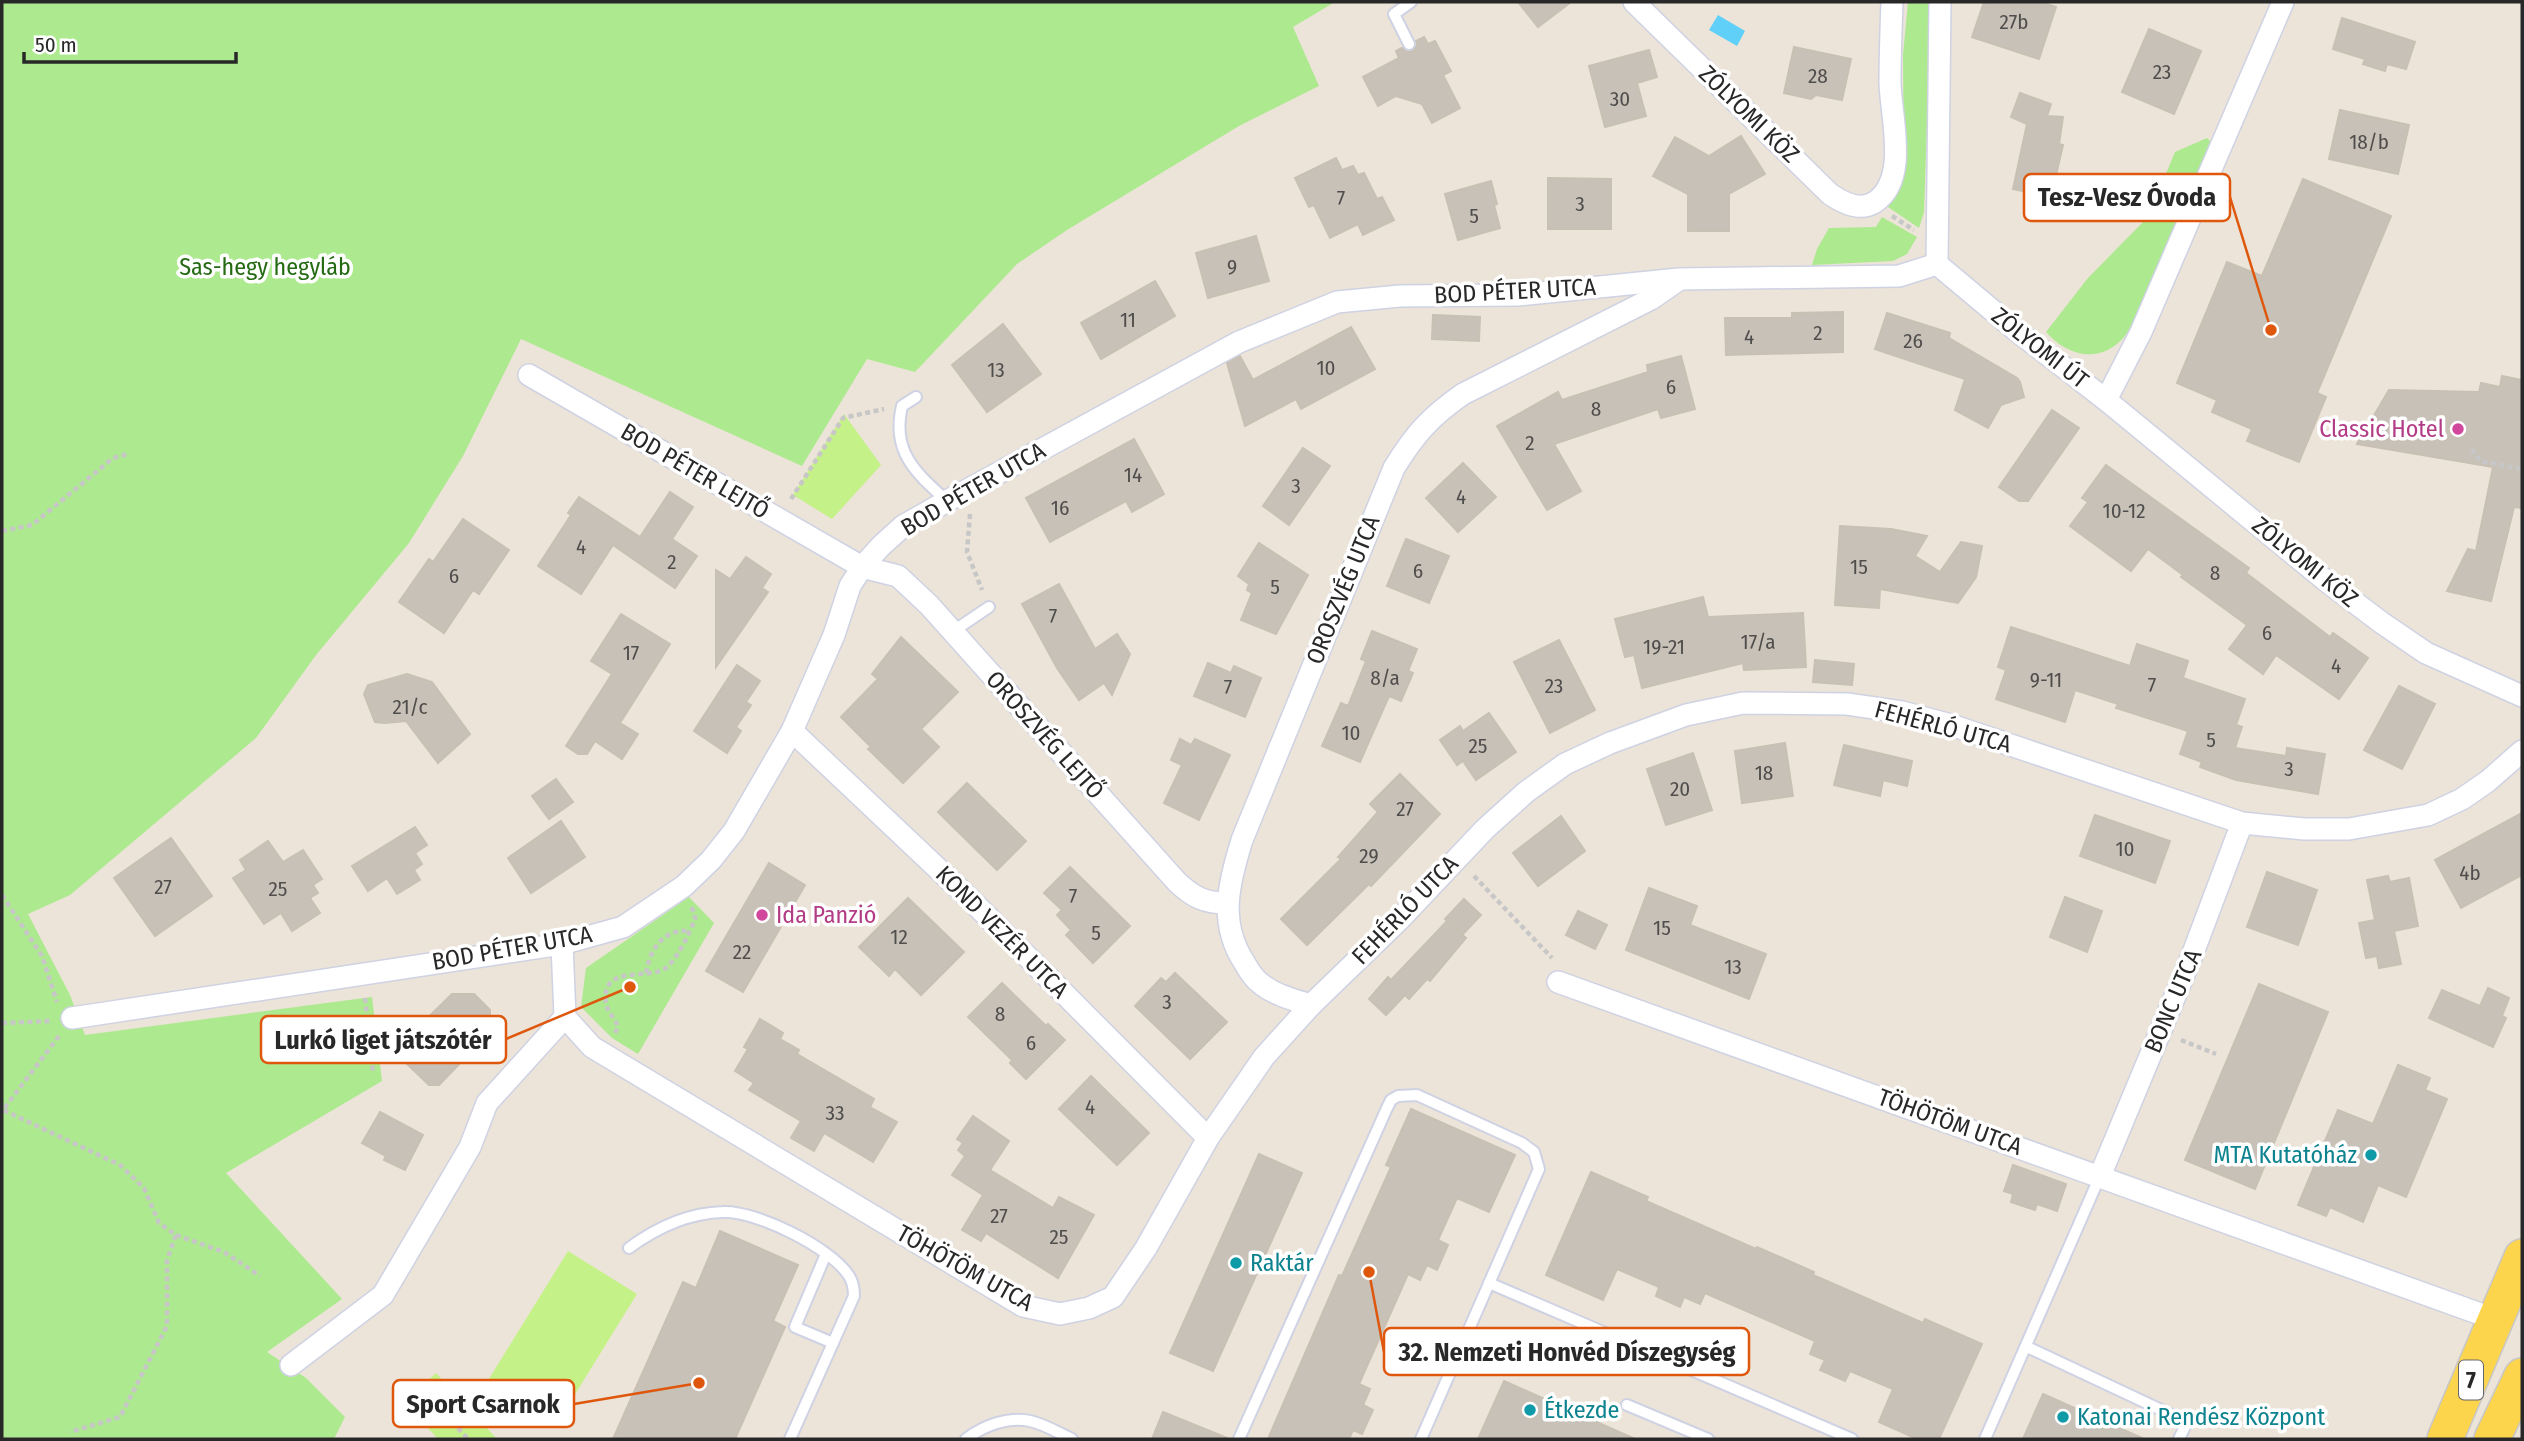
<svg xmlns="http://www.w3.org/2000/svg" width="2524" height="1441" font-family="'Fira Sans Condensed',sans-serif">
	<rect width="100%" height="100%" fill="#ece4d8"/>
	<g fill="#ade98f">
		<polygon points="2,2 1335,2 1293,27 1319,86 1239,126 1067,230 1017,264 915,372 867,359 802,466 521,339 463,456 409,543 316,655 256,738 70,895 28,914 70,995 85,1035 372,997 382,1081 226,1173 342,1299 267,1352 306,1378 345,1417 334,1439 2,1439"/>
		<polygon points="1908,2 1931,2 1924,212 1919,228 1888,207 1904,174 1903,55"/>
		<path d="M 2207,138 L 2211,142 C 2189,193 2169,244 2145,294 C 2139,307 2133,326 2124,337 C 2100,365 2067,356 2046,332 L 2088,278 L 2148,217 L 2175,152 Z"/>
		<polygon points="1882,217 1917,237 1907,254 1893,261 1812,265 1817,249 1829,228 1876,227"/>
		<polygon points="689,897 714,923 638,1054 612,1038 581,1007 586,968"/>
	</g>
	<g fill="#c5f189">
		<polygon points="844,414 881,465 832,519 793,495"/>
		<polygon points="568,1251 637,1294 556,1425 487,1382"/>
		<polygon points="436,1373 497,1439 438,1439 404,1402"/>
	</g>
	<polygon fill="#60d0f9" points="1718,15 1745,31 1737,46 1709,30"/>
	<g fill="#c7c1b8" stroke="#c8c0b2" stroke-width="2">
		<polygon points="1518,2 1571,2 1538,27"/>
		<polygon points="1984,2 2040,2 2056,7 2039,59 1972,37"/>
		<polygon points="2342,18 2415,42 2406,69 2387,64 2385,71 2363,64 2365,59 2333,49"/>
		<polygon points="2149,29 2201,51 2174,114 2122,92"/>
		<polygon points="1424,37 1428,44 1435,41 1451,71 1443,75 1460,108 1432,123 1422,104 1396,96 1378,106 1363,77 1399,58 1396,51 1402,48 1408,52 1413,51 1417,45 1416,41"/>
		<polygon points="1794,47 1851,59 1842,100 1816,95 1811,99 1784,93"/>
		<polygon points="1649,50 1657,77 1637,83 1646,116 1605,127 1589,66"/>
		<polygon points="2020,93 2051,104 2047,116 2063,117 2059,144 2063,145 2051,197 2013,189 2027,124 2011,117"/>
		<polygon points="2340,110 2409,125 2398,174 2329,159"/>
		<polygon points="1741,136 1765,174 1729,194 1729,231 1688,231 1688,194 1653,176 1675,137 1709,156"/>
		<polygon points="1336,158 1342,170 1353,166 1358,175 1364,173 1377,199 1382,197 1394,220 1363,235 1358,224 1330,238 1314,205 1309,207 1295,178"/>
		<polygon points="1548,178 1611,179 1611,229 1548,229"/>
		<polygon points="2303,179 2391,216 2317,393 2326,397 2299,462 2247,441 2252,429 2212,412 2217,400 2177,383 2227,262 2262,276"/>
		<polygon points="1491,181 1497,204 1494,205 1500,228 1458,240 1445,194"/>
		<polygon points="1256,236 1269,281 1208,298 1196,253"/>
		<polygon points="1155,281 1175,316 1101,359 1081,323"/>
		<polygon points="1843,312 1843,352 1726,355 1725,318 1792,318 1792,313"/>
		<polygon points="1887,313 1950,333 1949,338 2017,378 2020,382 2024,397 2001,405 1988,428 1955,410 1965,379 1875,349"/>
		<polygon points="1433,315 1480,317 1479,341 1432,339"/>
		<polygon points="1003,324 1041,374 987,412 952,365"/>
		<polygon points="1351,327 1375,369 1301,409 1296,399 1245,426 1227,363 1240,356 1253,380"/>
		<polygon points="1681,356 1695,409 1661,418 1658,409 1554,444 1581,491 1547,510 1497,426 1558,392 1562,400 1648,372 1647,365"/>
		<polygon points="2502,376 2522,380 2522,508 2514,507 2491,601 2447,591 2468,549 2476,551 2493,467 2357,444 2389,390 2479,392 2481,383 2500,387"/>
		<polygon points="2052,410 2079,428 2028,501 2019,501 1999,487"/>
		<polygon points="1134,439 1164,494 1132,512 1126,501 1050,542 1026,498"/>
		<polygon points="1303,448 1330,466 1289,525 1263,506"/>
		<polygon points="1463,463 1496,497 1458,532 1426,498"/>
		<polygon points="2106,465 2249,568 2246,573 2330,637 2333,633 2368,658 2339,699 2276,655 2263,674 2229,649 2247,625 2181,577 2183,575 2148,549 2131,571 2070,526 2088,502 2082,498"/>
		<polygon points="670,492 693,507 672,539 697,556 675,588 613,545 581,594 538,566 571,515 568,513 579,497 640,537"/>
		<polygon points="463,519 509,550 479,594 473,590 444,633 399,602 429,559 433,562"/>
		<polygon points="1840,526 1891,529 1927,536 1915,556 1940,572 1961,542 1982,546 1976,577 1958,603 1880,589 1879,608 1835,605"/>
		<polygon points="1406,539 1449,556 1429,603 1387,586"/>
		<polygon points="1259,543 1308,575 1276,634 1241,620 1252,593 1247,590 1249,584 1238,576"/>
		<polygon points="746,557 771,574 762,588 768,592 716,667 716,570 730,579"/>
		<polygon points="1059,584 1095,649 1117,634 1130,654 1112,695 1104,683 1079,700 1057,668 1022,604"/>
		<polygon points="1703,597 1708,617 1803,613 1806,667 1744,670 1743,663 1642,688 1634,655 1625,657 1615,619"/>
		<polygon points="621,614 670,644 620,723 638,734 622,759 595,741 587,754 578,754 566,746 612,674 591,661"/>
		<polygon points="2011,627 2130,666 2137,644 2188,661 2183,678 2245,699 2236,725 2242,727 2235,748 2286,756 2287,748 2325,754 2318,794 2236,780 2200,767 2202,762 2180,754 2188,731 2116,708 2118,704 2075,690 2065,722 1996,699 2006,670 1998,667"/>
		<polygon points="1372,631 1417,649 1408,671 1413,673 1401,701 1389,696 1360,762 1322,746 1341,703 1348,706 1366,661 1361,659"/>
		<polygon points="901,637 958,692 921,729 939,747 903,783 868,749 871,747 841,717 878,679 872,674"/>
		<polygon points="1559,640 1595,710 1550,733 1514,662"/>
		<polygon points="1815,660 1854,664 1852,685 1813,682"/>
		<polygon points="1208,663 1231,673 1234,666 1261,678 1245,717 1194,696"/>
		<polygon points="737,665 760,681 746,702 751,705 736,727 741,731 727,753 694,731"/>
		<polygon points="407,674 432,682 470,734 438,763 406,721 385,723 375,722 364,694 368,685"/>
		<polygon points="2399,686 2435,704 2402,769 2364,750"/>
		<polygon points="1489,713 1516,752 1476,780 1463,761 1457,765 1440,740 1460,726 1463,731"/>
		<polygon points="1180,739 1191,745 1195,739 1230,755 1199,820 1164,803 1182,765 1171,760"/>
		<polygon points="1785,743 1793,796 1742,803 1735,751"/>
		<polygon points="1844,745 1912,761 1907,786 1883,780 1880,796 1834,785"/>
		<polygon points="1693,753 1712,810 1666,825 1647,769"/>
		<polygon points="1400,774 1440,814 1371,886 1369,884 1307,945 1281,919 1341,859 1338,857 1378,812 1370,804"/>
		<polygon points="556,779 573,802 549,819 532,796"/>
		<polygon points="967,783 1026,841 997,870 938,812"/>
		<polygon points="2522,813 2522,875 2461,908 2435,860"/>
		<polygon points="2095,815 2170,841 2155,883 2080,856"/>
		<polygon points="1561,816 1585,851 1538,886 1513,853"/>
		<polygon points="561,821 585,857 531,893 508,858"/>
		<polygon points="415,827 427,845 415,853 422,864 414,870 420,880 397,894 387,878 368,891 352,866"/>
		<polygon points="171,838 212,896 155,936 114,878"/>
		<polygon points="268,841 283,862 303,850 322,879 313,885 318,893 310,898 320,913 292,931 281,913 264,924 233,878 246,870 240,860"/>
		<polygon points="769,863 805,885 743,992 706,971"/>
		<polygon points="1070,867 1130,926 1093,963 1066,935 1071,930 1057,915 1062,910 1044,893"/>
		<polygon points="2267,872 2317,890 2298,945 2247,927"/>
		<polygon points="2388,876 2390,882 2409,878 2418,926 2394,931 2401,964 2379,968 2377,956 2366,958 2359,923 2375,920 2367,880"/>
		<polygon points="1649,888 1697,906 1690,925 1766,954 1749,999 1626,950"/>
		<polygon points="2065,897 2102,911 2087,952 2050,937"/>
		<polygon points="908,898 964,952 921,995 895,969 889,976 859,947"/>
		<polygon points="1464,899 1481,915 1462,935 1445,919"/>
		<polygon points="1578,911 1607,925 1595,949 1566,935"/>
		<polygon points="1446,922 1466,938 1430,981 1427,979 1409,999 1405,995 1386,1015 1369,999 1388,977 1391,980"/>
		<polygon points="1175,973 1227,1022 1190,1059 1135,1006 1161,978 1166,982"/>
		<polygon points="1002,983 1046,1026 1048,1024 1065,1040 1026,1079 1010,1063 1012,1060 968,1017"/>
		<polygon points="2259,984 2328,1012 2255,1189 2185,1160"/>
		<polygon points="2488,988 2509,998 2502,1016 2506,1018 2493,1047 2429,1018 2442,990 2480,1006"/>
		<polygon points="452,994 474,994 490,1010 490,1016 501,1025 483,1045 479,1045 468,1055 439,1085 429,1085 403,1060 404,1050 408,1046 407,1038"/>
		<polygon points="760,1019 783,1033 780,1039 799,1050 797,1054 874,1099 870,1107 897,1122 873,1162 824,1133 814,1151 791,1138 801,1121 749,1090 754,1083 735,1071 748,1049 744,1047"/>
		<polygon points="2398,1065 2430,1078 2425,1090 2447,1099 2406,1197 2378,1185 2363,1222 2330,1207 2326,1216 2298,1205 2338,1110 2373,1124"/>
		<polygon points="1091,1076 1149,1133 1117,1165 1059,1109"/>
		<polygon points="1411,1109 1515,1155 1489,1212 1457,1198 1438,1240 1448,1245 1437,1270 1427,1265 1420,1280 1408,1274 1359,1384 1370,1389 1363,1405 1373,1410 1362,1434 1353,1430 1349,1439 1268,1439 1339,1275 1342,1276 1391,1167 1386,1165"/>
		<polygon points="380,1112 423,1135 405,1170 384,1160 386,1156 362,1143"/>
		<polygon points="973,1116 1009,1141 990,1170 1053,1208 1059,1197 1094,1215 1058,1278 986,1233 981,1241 962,1230 983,1195 952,1175 965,1156 958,1150 963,1143 957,1139"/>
		<polygon points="1259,1154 1302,1173 1213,1371 1170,1353"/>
		<polygon points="2013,1165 2066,1184 2057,1211 2037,1204 2035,1210 2011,1202 2013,1194 2004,1191"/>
		<polygon points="1591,1172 1648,1197 1646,1201 1756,1249 1757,1247 1814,1272 1813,1275 1923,1323 1925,1319 1982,1344 1939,1439 1917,1439 1879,1422 1893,1389 1850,1371 1845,1381 1820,1370 1825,1360 1810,1354 1815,1341 1705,1293 1700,1304 1684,1297 1680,1307 1656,1296 1659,1287 1617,1269 1603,1300 1546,1275"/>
		<polygon points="720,1231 798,1265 773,1321 785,1327 735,1439 613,1439 683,1282 696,1288"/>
		<polygon points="1504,1381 1635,1439 1478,1439"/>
		<polygon points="2043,1394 2144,1439 2023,1439"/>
		<polygon points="1163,1412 1227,1438 1227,1439 1152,1439"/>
	</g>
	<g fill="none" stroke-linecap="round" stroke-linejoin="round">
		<defs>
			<g id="service">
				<polyline points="1409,44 1394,14 1411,2"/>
				<path d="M 916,397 L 902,406 C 891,452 916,473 947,501"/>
				<polyline points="952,632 989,607"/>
				<path d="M 629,1248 C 656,1228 688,1213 723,1212 C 755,1210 832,1248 849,1276 C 853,1282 854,1289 854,1296 L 790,1439"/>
				<polyline points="826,1254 795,1327 833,1343"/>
				<polyline points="1489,1283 1852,1439"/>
				<polyline points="2027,1347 2187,1422 2179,1439"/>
				<polyline points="1627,1405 1708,1439"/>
				<path d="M 966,1439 C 983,1426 1008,1416 1030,1421 C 1044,1424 1059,1433 1072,1439"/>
				<polyline points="1239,1439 1387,1108 1391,1100 1398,1096 1417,1095 1522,1143 1534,1152 1539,1169 1421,1439"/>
				<polyline points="1985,1439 2100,1176"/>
			</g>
			<g id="minor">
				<path d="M 1634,2 L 1830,194 C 1843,203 1860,212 1875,202 C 1909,179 1891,118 1890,83 C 1890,56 1891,29 1892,2"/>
				<polyline points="1940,2 1937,264 2017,331 2106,400 2325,580 2382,623 2426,653 2522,696"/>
				<path d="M 529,375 L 862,567 L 898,576 L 929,605 L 1177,882 C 1193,897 1204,903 1227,903"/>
				<polyline points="2106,400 2141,332 2283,2"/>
				<polyline points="792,731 970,899 1208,1138"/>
				<polyline points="562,944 565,1017 592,1047 1023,1306 1060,1314 1089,1308 1113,1297 1146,1248 1208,1138 1264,1057 1311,1005 1399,920 1485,829 1526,792 1565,764 1610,743 1686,715 1743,703 1847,704 1902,712 1951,725 2242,823 2304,829 2349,829 2428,815 2462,799 2488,781 2522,751"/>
				<polyline points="1558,982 2497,1320"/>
				<path d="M 1311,1005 C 1294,1000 1274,995 1260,983 C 1253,978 1248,969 1244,962 C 1218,922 1229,882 1242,840 L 1394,468 C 1415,434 1430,417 1463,394 L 1651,299 L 1677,281"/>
				<polyline points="72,1018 562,944 623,927 684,886 711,860 734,831 792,731 834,635 850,586 862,567 881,546 903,526 947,501 1239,342 1337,302 1400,296 1519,295 1679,279 1899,276 1937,264"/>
				<polyline points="2100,1176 2193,953 2242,823"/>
				<polyline points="291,1365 383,1295 470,1147 487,1103 565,1017"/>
			</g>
			<g id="primary">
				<polyline points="2445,1439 2522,1257"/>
				<polyline points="2492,1439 2522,1376"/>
			</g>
		</defs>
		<use href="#service" stroke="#ced2e3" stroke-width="14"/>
		<use href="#minor" stroke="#ced2e3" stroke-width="24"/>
		<use href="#primary" stroke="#c7c7c7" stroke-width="38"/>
		<g stroke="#c7c7c7" stroke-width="4.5" stroke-dasharray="5 3.5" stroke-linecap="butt">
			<polyline points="1892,216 1914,230"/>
			<polyline points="2472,449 2480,461 2522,469"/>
			<polyline points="791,499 843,418 884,409"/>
			<polyline points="970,514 967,552 982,590"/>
			<polyline points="2,531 32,525 113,458 128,454"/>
			<polyline points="1474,876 1552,958"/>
			<polyline points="2,895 42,956 57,1002"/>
			<path d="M 646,973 C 650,950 662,929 689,931"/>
			<polyline points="365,998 373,1073"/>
			<polyline points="2,1023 50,1021"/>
			<path d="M 615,1033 L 618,1027 C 615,1018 608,1013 606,1004 C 600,962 649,982 667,967 C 679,956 689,934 695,919 L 695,914 L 691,907"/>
			<polyline points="59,1036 3,1110 120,1165 144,1188 159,1223 176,1235 167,1260 167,1326 120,1417 70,1432"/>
			<polyline points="2181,1040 2216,1054"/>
			<polyline points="176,1235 224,1252 260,1276"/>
			<polyline points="429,1397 468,1439"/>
		</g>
		<use href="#service" stroke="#fff" stroke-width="10"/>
		<use href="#minor" stroke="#fff" stroke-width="21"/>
		<use href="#primary" stroke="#fdd54d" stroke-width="35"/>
	</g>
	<g fill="#d1479c" stroke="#fff" stroke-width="2.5">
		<circle cx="2458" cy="429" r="7"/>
		<circle cx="762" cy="915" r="7"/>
	</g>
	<g fill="#0f9aa8" stroke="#fff" stroke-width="2.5">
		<circle cx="2371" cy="1155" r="7"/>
		<circle cx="1236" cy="1263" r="7"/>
		<circle cx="1530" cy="1410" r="7"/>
		<circle cx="2063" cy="1417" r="7"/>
	</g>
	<g text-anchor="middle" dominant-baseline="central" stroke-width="7" stroke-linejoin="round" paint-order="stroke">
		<g font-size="21" fill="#504e4c">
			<text x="2014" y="22">27b</text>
			<text x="2162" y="72">23</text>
			<text x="1818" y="76">28</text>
			<text x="1620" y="99">30</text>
			<text x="2369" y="142">18/b</text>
			<text x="1341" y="198">7</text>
			<text x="1580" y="204">3</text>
			<text x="1474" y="216">5</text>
			<text x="1232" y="267">9</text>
			<text x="1128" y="320">11</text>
			<text x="1818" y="333">2</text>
			<text x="1749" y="337">4</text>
			<text x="1913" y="341">26</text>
			<text x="1326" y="368">10</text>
			<text x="996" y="370">13</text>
			<text x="1671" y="387">6</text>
			<text x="1596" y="409">8</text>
			<text x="1530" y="443">2</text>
			<text x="1133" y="475">14</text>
			<text x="1296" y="486">3</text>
			<text x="1461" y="497">4</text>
			<text x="1060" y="508">16</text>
			<text x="2124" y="511">10-12</text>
			<text x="581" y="547">4</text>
			<text x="672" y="562">2</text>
			<text x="1859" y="567">15</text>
			<text x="1418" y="571">6</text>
			<text x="2215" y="573">8</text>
			<text x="454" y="576">6</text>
			<text x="1275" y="587">5</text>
			<text x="1053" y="616">7</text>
			<text x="2267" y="633">6</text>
			<text x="1758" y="642">17/a</text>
			<text x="1664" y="647">19-21</text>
			<text x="631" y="653">17</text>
			<text x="2336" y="666">4</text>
			<text x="1385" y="678">8/a</text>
			<text x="2046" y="680">9-11</text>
			<text x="2152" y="685">7</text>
			<text x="1554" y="686">23</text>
			<text x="1228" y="687">7</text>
			<text x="410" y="707">21/c</text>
			<text x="1351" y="733">10</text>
			<text x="2211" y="740">5</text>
			<text x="1478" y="746">25</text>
			<text x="2289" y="769">3</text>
			<text x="1764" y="773">18</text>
			<text x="1680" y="789">20</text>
			<text x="1405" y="809">27</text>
			<text x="2125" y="849">10</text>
			<text x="1369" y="856">29</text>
			<text x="2470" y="873">4b</text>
			<text x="163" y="887">27</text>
			<text x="278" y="889">25</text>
			<text x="1073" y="896">7</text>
			<text x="1662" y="928">15</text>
			<text x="1096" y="933">5</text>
			<text x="899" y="937">12</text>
			<text x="742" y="952">22</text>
			<text x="1733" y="967">13</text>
			<text x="1167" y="1002">3</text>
			<text x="1000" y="1014">8</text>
			<text x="1031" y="1043">6</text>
			<text x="1090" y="1107">4</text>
			<text x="835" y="1113">33</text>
			<text x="999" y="1216">27</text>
			<text x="1059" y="1237">25</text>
		</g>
		<rect fill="#fff" stroke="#686868" stroke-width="2" x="2459" y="1360.5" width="24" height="39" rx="5"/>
		<g font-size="23" font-weight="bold" fill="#282828">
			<text x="2471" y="1380">7</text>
		</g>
		<g font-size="24" fill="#282828" stroke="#fff">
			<text transform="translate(1749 114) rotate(44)">ZÓLYOMI KÖZ</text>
			<text transform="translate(1515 291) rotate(-3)">BOD PÉTER UTCA</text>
			<text transform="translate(2040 348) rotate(38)">ZÓLYOMI ÚT</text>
			<text transform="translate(695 471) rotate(30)">BOD PÉTER LEJTŐ</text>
			<text transform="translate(973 489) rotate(-30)">BOD PÉTER UTCA</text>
			<text transform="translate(2305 562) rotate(39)">ZÓLYOMI KÖZ</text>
			<text transform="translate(1343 590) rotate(-68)">OROSZVÉG UTCA</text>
			<text transform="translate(1943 727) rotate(15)">FEHÉRLÓ UTCA</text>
			<text transform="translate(1045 735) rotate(48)">OROSZVÉG LEJTŐ</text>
			<text transform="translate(1405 910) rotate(-46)">FEHÉRLÓ UTCA</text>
			<text transform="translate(1002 932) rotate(45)">KOND VEZÉR UTCA</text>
			<text transform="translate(512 948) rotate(-10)">BOD PÉTER UTCA</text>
			<text transform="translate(2173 1001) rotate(-67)">BONC UTCA</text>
			<text transform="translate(1950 1122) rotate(20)">TÖHÖTÖM UTCA</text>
			<text transform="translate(965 1268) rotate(29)">TÖHÖTÖM UTCA</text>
		</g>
		<g font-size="24" fill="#256b13" stroke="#fff">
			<text x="265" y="267">Sas-hegy hegyláb</text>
		</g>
		<g font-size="24" fill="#b23c85" stroke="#fff" text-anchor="end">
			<text x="2444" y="429">Classic Hotel</text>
			<text x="776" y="915" text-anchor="start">Ida Panzió</text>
		</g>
		<g font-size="24" fill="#0d838f" stroke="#fff" text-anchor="start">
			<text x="2357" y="1155" text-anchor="end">MTA Kutatóház</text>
			<text x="1250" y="1263">Raktár</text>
			<text x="1544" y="1410">Étkezde</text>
			<text x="2077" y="1417">Katonai Rendész Központ</text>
		</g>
	</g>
	<path fill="none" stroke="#de570d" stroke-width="2.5" d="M2271 330L2230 197M630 987L506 1039M1369 1272L1384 1352M699 1383L574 1404"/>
	<g fill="#de570d" stroke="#fff" stroke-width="2.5">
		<circle cx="2271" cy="330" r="7"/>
		<circle cx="630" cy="987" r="7"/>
		<circle cx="1369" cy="1272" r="7"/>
		<circle cx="699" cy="1383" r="7"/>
	</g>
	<g fill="#fff" stroke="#de570d" stroke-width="2.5">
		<rect x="2024" y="174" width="206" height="47" rx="7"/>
		<rect x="261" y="1016" width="245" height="47" rx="7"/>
		<rect x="1384" y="1328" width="365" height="47" rx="7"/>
		<rect x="393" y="1380" width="181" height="47" rx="7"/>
	</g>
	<g font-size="26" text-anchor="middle" font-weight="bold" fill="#282828">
		<text x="2127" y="206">Tesz-Vesz Óvoda</text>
		<text x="383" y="1049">Lurkó liget játszótér</text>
		<text x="1567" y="1361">32. Nemzeti Honvéd Díszegység</text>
		<text x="483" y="1413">Sport Csarnok</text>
	</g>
	<rect width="2524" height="1441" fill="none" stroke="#282828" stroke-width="7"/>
	<path d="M24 52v10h212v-10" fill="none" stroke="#282828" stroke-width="3.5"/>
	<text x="35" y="52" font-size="21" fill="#282828" stroke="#ffffff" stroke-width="5" paint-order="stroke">50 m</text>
</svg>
